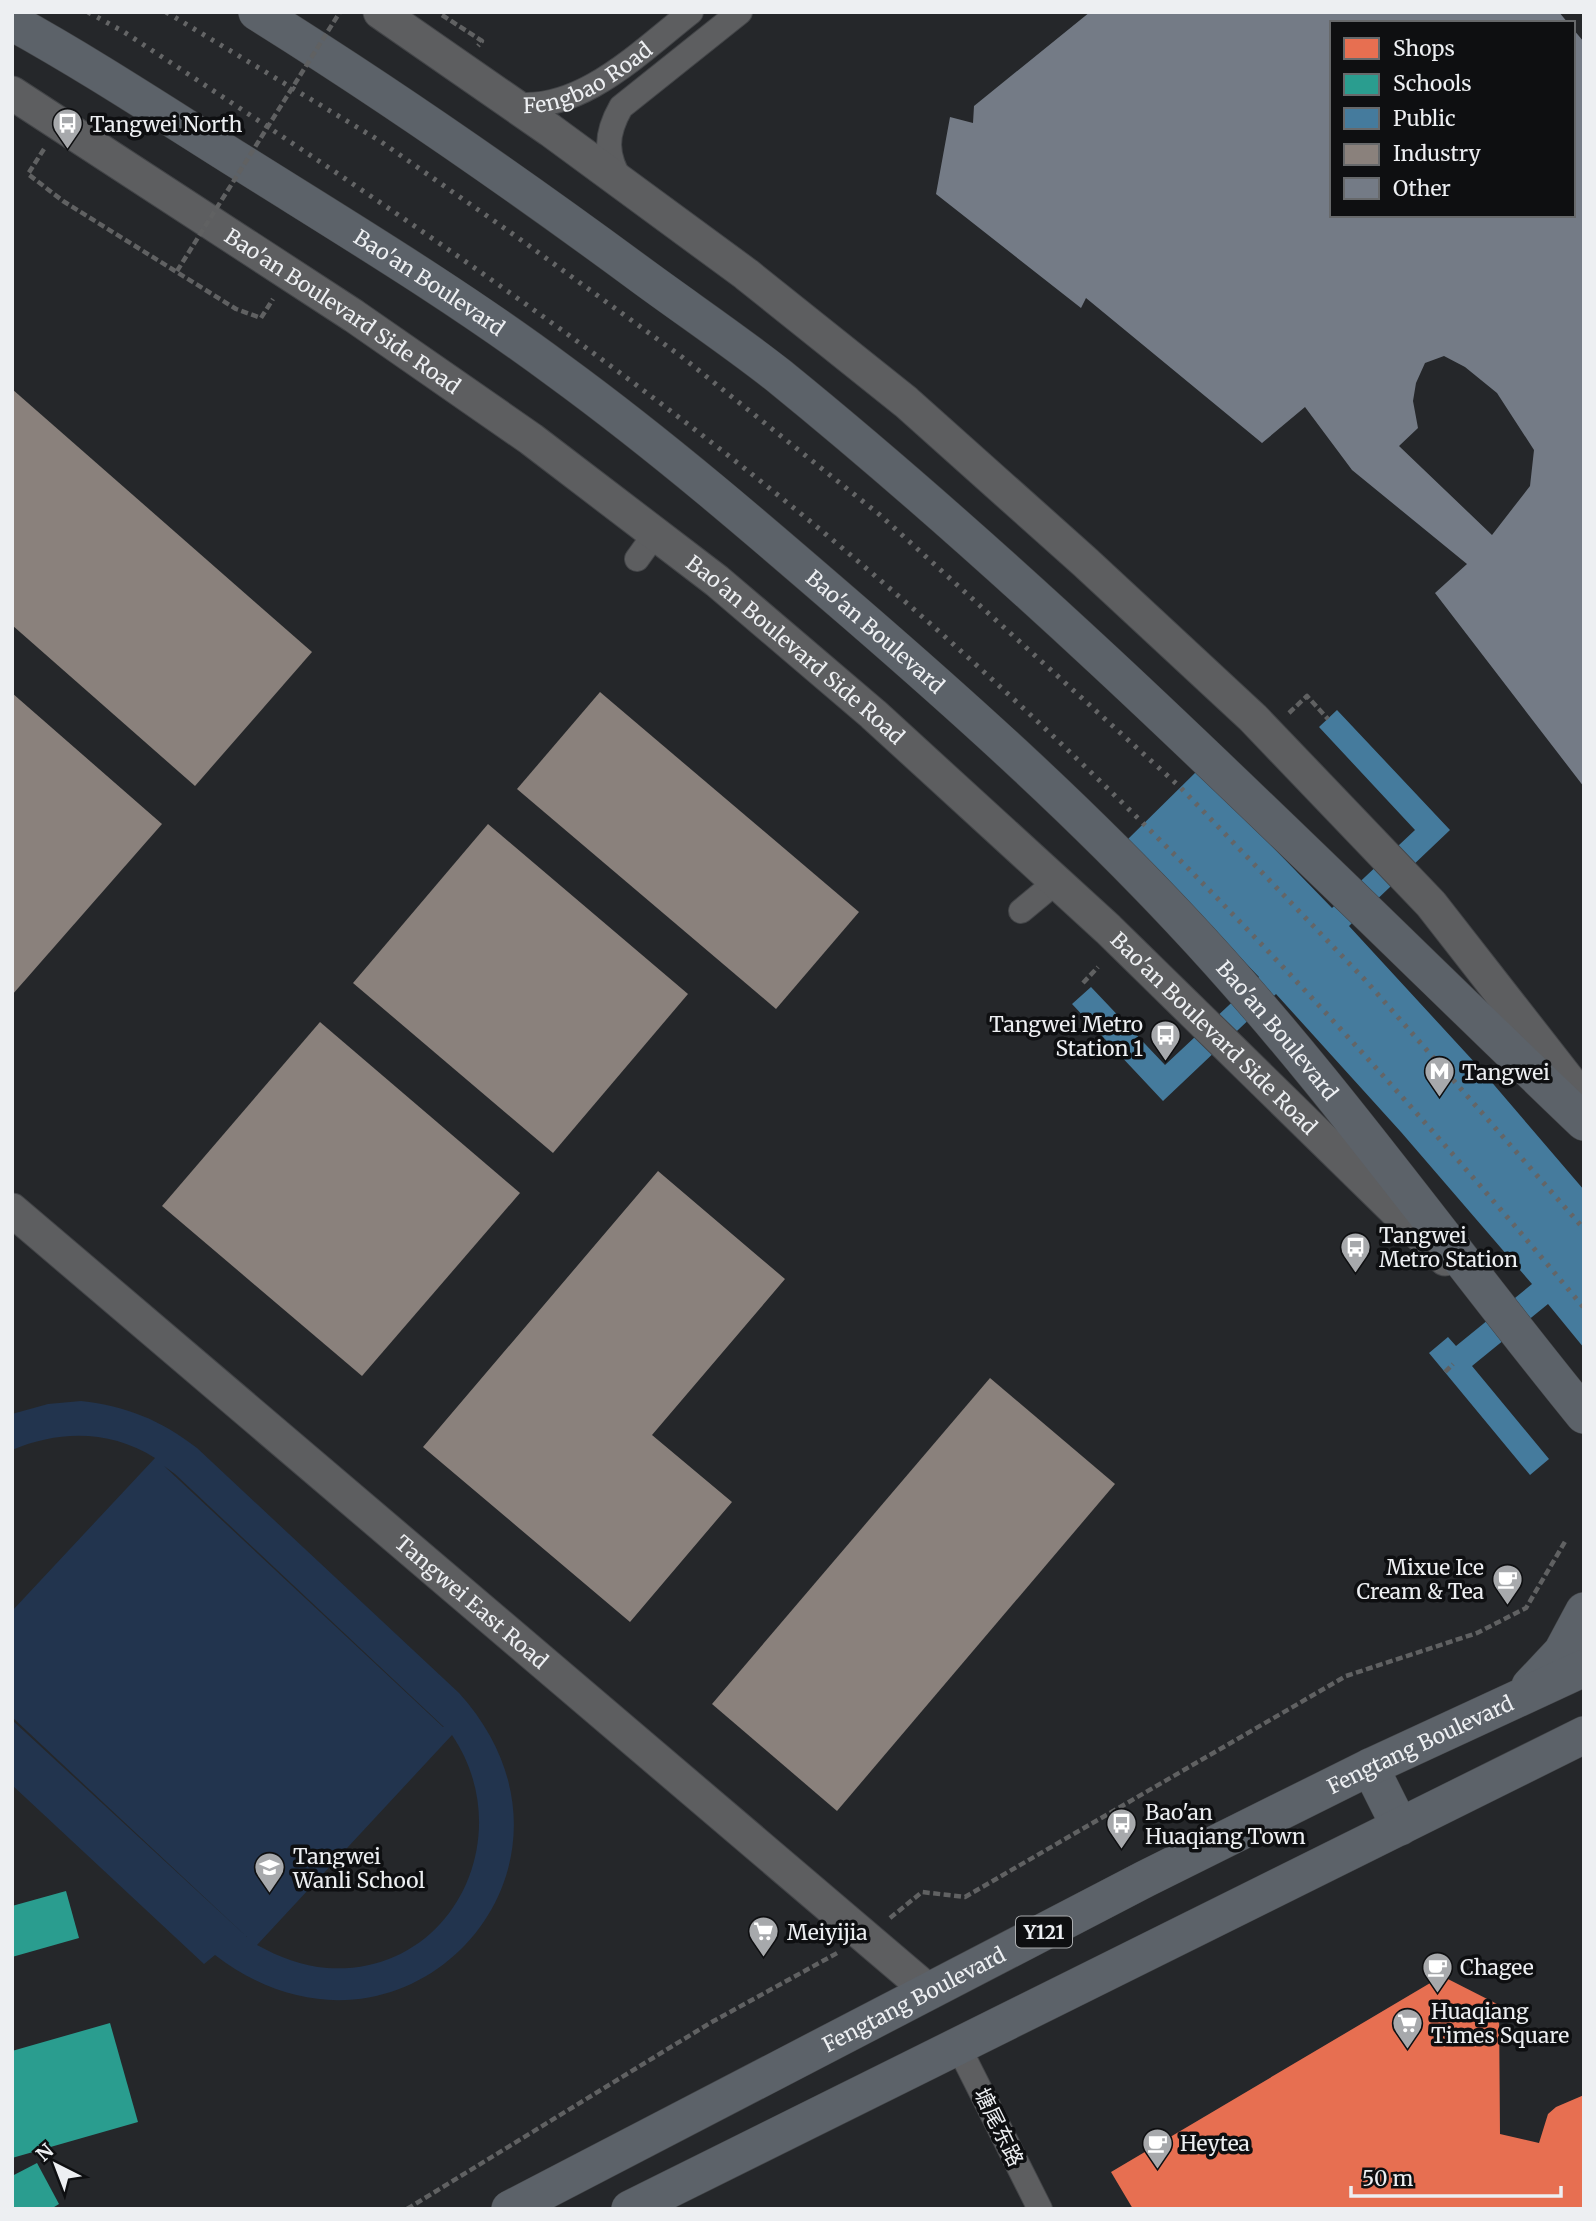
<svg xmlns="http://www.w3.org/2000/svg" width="1596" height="2221" font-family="Merriweather,'Noto Sans SC',serif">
	<rect width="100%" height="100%" fill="#25272a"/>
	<path fill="#22344e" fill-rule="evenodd" d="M 81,1401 C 126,1406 161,1420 197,1448 L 459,1693 C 617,1868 402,2099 215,1955 L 204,1964 L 12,1785 L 12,1720 L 247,1937 L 12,1717 L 12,1611 L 155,1458 C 110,1430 60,1430 12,1450 L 12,1414 L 48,1404 ZM 164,1466 L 175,1474 L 444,1727 L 443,1727 ZM 452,1735 C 520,1835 453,1976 327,1968 C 302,1966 279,1957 257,1945 Z"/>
	<polygon fill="#e76f51" points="1442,1976 1499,2005 1500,2134 1539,2143 1548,2114 1556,2107 1584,2095 1584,2209 1133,2209 1111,2172"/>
	<g fill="#2a9d8f">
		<polygon points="66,1891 79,1938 12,1957 12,1906"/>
		<polygon points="110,2023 138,2122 12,2158 12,2051"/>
		<polygon points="37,2163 59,2204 51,2209 12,2209 12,2176"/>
	</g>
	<polygon fill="#457b9d" points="1337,710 1450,830 1349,926 1477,1065 1584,1190 1584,1348 1548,1304 1472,1366 1549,1459 1530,1475 1429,1353 1448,1337 1456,1346 1532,1284 1401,1132 1276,994 1163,1101 1072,1004 1091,987 1165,1065 1259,977 1127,840 1198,770 1332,908 1415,830 1319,727"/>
	<g fill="#8a817c">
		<polygon points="12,389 312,652 195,786 12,625"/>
		<polygon points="600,692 859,912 776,1009 517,789"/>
		<polygon points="12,693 162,824 12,995"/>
		<polygon points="488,824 688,994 553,1153 353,983"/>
		<polygon points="320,1022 520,1193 362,1376 162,1206"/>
		<polygon points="658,1171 785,1279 652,1435 732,1502 630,1622 423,1447"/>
		<polygon points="990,1378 1115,1484 837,1811 712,1704"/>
	</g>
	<path fill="#747b86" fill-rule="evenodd" d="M 1090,12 L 1559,12 L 1568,23 L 1332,23 L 1332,215 L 1573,215 L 1573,29 L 1584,42 L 1584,787 L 1435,593 L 1467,564 L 1352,470 L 1305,407 L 1262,443 L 1086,298 L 1081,308 L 936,194 L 950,117 L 973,123 L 974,106 ZM 1444,356 L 1465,367 L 1497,393 L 1534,450 L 1530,486 L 1492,535 L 1399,446 L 1418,428 L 1413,401 L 1416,383 L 1425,363 Z"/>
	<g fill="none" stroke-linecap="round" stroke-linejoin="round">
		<defs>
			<g id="street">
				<path id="s1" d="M 512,104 C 580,114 641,51 691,12"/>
				<path d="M 622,183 C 605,155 605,135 621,107 L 740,12"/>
				<polyline points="637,559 655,534"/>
				<polyline points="1021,911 1056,882"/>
				<polyline points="958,2046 1040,2209"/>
			</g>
			<g id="secondary">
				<polyline points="380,12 550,130 746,274 906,402 1085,562 1253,718 1431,904 1584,1100"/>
				<path id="s2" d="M 12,93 L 354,316 L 531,439 L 717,581 L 873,714 L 1108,929 L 1445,1259"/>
				<path id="s3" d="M 12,1210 L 930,1992"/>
			</g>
			<g id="primary">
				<path d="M 257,12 C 390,95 519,185 645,278 C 690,311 736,342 779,376 C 1063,607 1320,869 1584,1122"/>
				<path id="s4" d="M 12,22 C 90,65 164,114 239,161 C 347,229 457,295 559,371 C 663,447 759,530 856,614 C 968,711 1079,811 1181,920 C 1327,1075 1450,1251 1584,1415"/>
				<polyline points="1530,1686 1562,1652 1584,1611"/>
				<polyline points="1370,1767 1400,1827"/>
				<path id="s5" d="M 510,2209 L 1145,1879 L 1370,1767 L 1584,1668"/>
				<polyline points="630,2209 1584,1735"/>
			</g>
		</defs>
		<use href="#street" stroke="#434548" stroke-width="26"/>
		<use href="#secondary" stroke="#434548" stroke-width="35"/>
		<use href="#primary" stroke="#434548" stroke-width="38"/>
		<g stroke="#606162" stroke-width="4.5" stroke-dasharray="7 3.5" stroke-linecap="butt">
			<polyline points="442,15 482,41 478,46"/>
			<polyline points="44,149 28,174 63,201 236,309 261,318 273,299"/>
			<polyline points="1289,713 1307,696 1328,719"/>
			<polyline points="1083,983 1098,967"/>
			<polyline points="1445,1372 1453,1364"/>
			<polyline points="890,1918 922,1892 965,1897 1346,1676 1477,1633 1526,1608 1566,1540"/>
			<polyline points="407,2209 710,2023 839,1952"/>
		</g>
		<use href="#street" stroke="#5d5e60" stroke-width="24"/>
		<use href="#secondary" stroke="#5d5e60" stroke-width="33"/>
		<use href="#primary" stroke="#5c6269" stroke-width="37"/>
		<g stroke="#646566" stroke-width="5" stroke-dasharray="3.5 7" stroke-linecap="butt">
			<path d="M 88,12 L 124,32 C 373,195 619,360 847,552 C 1117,779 1358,1037 1584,1308"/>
			<polyline points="166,12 380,141 517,237 682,357 880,515 1180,787 1367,982 1584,1229"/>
		</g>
		<polyline stroke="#606162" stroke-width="4.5" stroke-dasharray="7 3.5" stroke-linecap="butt" points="177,271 340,12"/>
	</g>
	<defs>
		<symbol id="bus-pin" viewBox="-11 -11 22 30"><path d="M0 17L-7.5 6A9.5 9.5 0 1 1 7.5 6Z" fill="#a7a9ac" stroke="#0e0f11"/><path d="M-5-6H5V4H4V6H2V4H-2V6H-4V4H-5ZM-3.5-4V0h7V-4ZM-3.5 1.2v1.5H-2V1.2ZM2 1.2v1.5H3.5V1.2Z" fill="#fff"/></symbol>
		<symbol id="metro-pin" viewBox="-11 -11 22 30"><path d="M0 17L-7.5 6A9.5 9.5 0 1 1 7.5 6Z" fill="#a7a9ac" stroke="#0e0f11"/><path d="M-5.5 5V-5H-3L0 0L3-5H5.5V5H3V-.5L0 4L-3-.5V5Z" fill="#fff"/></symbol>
		<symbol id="cafe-pin" viewBox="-11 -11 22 30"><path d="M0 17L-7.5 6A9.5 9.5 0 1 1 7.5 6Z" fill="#a7a9ac" stroke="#0e0f11"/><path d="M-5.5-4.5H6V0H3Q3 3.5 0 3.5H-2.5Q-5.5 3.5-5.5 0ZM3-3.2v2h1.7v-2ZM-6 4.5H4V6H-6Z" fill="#fff"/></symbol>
		<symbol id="school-pin" viewBox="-11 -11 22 30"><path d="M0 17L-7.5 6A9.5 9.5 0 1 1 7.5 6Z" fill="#a7a9ac" stroke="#0e0f11"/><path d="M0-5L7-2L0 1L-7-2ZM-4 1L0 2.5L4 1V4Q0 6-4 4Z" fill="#fff"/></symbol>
		<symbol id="supermarket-pin" viewBox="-11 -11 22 30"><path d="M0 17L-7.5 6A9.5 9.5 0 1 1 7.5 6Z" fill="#a7a9ac" stroke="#0e0f11"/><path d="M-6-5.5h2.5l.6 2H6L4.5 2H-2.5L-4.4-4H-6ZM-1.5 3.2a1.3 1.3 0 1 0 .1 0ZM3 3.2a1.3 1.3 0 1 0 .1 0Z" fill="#fff"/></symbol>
	</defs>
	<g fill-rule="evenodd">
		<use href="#bus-pin" x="50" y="106" width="35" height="47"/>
		<use href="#bus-pin" x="1148" y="1018" width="35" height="47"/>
		<use href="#metro-pin" x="1422" y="1054" width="35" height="47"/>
		<use href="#bus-pin" x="1338" y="1230" width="35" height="47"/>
		<use href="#cafe-pin" x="1490" y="1562" width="35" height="47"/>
		<use href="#bus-pin" x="1104" y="1806" width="35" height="47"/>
		<use href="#school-pin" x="252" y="1850" width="35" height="47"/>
		<use href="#supermarket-pin" x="746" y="1914" width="35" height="47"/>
		<use href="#cafe-pin" x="1420" y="1950" width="35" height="47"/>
		<use href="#supermarket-pin" x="1390" y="2006" width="35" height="47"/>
		<use href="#cafe-pin" x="1140" y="2126" width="35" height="47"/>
	</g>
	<g text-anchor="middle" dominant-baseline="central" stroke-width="7" stroke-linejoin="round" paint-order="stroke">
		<rect fill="#0e0f11" stroke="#aaacae" stroke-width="2" x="1016" y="1916.5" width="56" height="31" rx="5"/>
		<g font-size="19" font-weight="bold" fill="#edeff2">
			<text x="1044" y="1932">Y121</text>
		</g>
		<g font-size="21" fill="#edeff2" stroke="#0e0f11">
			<text stroke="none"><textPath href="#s1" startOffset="82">Fengbao Road</textPath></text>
			<text stroke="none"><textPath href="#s4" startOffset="492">Bao'an Boulevard</textPath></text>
			<text stroke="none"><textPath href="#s2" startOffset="396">Bao'an Boulevard Side Road</textPath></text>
			<text stroke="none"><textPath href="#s4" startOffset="1059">Bao'an Boulevard</textPath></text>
			<text stroke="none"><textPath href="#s2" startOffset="962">Bao'an Boulevard Side Road</textPath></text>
			<text stroke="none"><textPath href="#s4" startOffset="1626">Bao'an Boulevard</textPath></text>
			<text stroke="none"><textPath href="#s2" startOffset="1530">Bao'an Boulevard Side Road</textPath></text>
			<text stroke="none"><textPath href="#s3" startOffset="604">Tangwei East Road</textPath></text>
			<text stroke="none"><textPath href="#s5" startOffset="1022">Fengtang Boulevard</textPath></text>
			<text stroke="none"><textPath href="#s5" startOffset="455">Fengtang Boulevard</textPath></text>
			<text transform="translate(999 2127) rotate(64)">塘尾东路</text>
		</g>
		<g font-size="21" fill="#edeff2" stroke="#0e0f11" text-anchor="start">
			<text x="90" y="124">Tangwei North</text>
			<text x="1143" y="1024" text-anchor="end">Tangwei Metro<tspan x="1143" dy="24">Station 1</tspan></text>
			<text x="1462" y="1072">Tangwei</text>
			<text x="1379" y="1235">Tangwei<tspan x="1379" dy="24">Metro Station</tspan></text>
			<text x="1484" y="1567" text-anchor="end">Mixue Ice<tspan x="1484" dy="24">Cream &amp; Tea</tspan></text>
			<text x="1145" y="1812">Bao'an<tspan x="1145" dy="24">Huaqiang Town</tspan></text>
			<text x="293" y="1856">Tangwei<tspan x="293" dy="24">Wanli School</tspan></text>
			<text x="787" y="1932">Meiyijia</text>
			<text x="1460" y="1967">Chagee</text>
			<text x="1431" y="2011">Huaqiang<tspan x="1431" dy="24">Times Square</tspan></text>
			<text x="1180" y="2143">Heytea</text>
		</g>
	</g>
	<rect width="1596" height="2221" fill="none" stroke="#edeff2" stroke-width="28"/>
	<rect x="1330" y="21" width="245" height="196" fill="#0e0f11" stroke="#67696b" stroke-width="2"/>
	<rect x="1344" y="38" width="35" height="21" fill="#e76f51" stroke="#67696b" stroke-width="2"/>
	<text x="1393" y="56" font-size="21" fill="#edeff2">Shops</text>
	<rect x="1344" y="74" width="35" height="21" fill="#2a9d8f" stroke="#67696b" stroke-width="2"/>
	<text x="1393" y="91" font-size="21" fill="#edeff2">Schools</text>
	<rect x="1344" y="108" width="35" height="21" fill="#457b9d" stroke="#67696b" stroke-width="2"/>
	<text x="1393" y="126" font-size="21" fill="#edeff2">Public</text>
	<rect x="1344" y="144" width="35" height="21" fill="#8a817c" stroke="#67696b" stroke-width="2"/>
	<text x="1393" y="161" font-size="21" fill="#edeff2">Industry</text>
	<rect x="1344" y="178" width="35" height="21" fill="#747b86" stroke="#67696b" stroke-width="2"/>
	<text x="1393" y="196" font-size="21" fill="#edeff2">Other</text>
	<g transform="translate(56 2165) rotate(318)" stroke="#0e0f11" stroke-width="5" paint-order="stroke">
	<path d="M0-5L12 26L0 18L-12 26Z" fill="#edeff2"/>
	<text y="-10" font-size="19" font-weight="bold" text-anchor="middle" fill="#edeff2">N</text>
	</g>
	<path d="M1351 2186v10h210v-10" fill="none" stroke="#edeff2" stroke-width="3.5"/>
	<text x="1362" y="2186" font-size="21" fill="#edeff2" stroke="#0e0f11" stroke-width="5" paint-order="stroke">50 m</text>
</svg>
